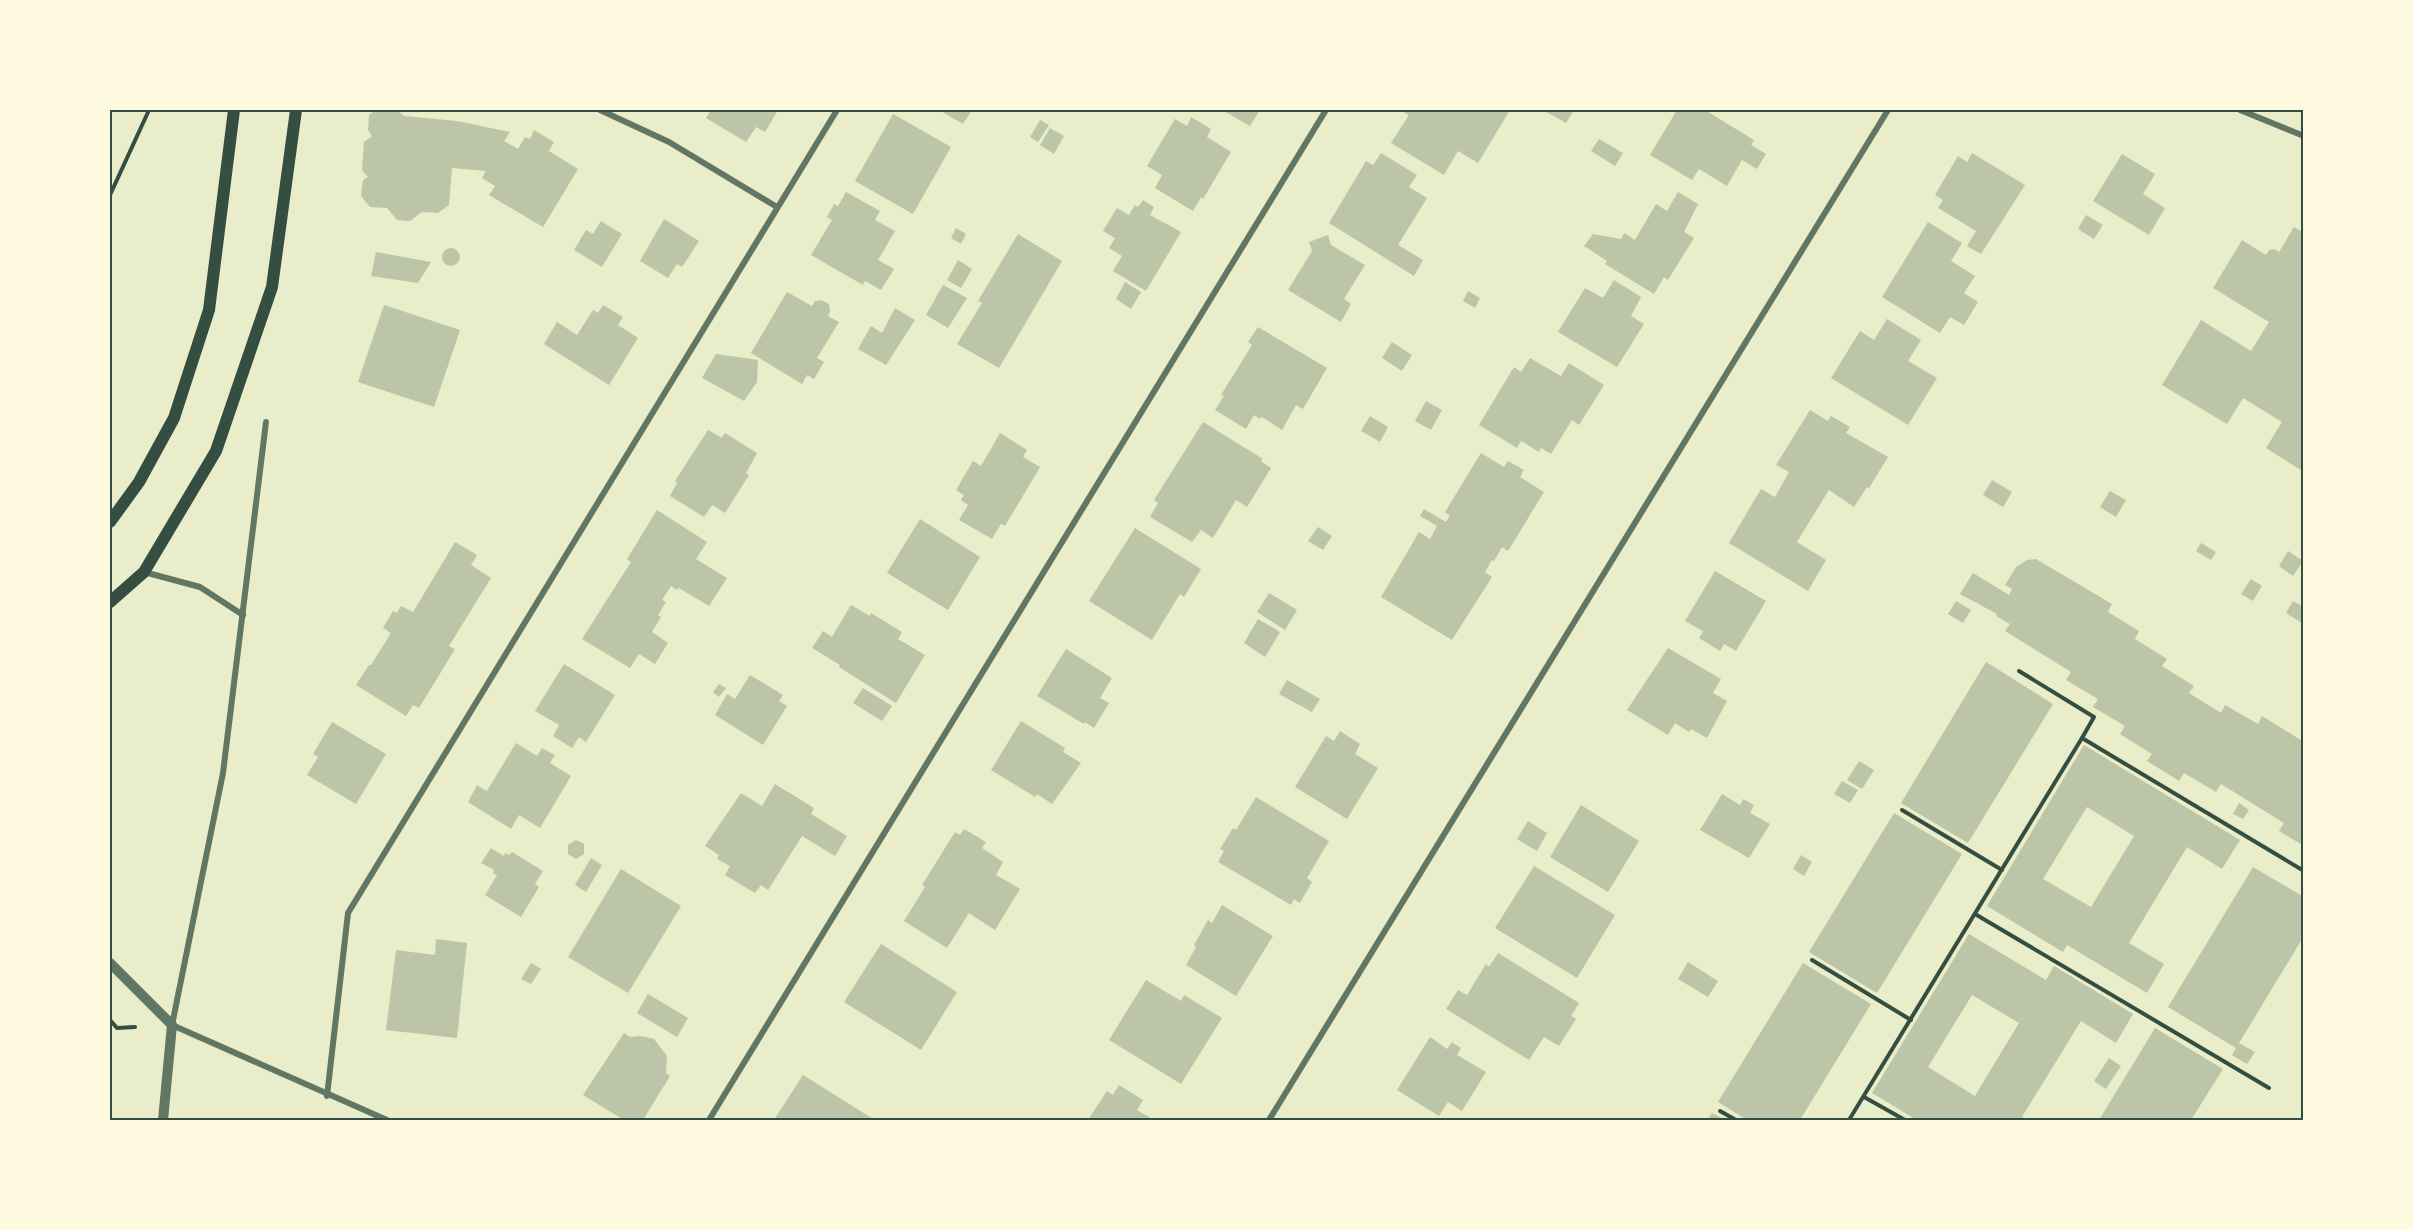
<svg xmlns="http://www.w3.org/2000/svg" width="2413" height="1230" font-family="Cabin,sans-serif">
	<rect width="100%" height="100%" fill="#e9edc9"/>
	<g fill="#bcc5a7" fill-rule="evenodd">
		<polygon points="376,110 397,110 404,116 457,121 510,132 504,141 518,149 525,137 530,139 534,130 554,142 549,151 578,169 543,227 489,195 495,186 482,178 486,171 452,168 449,205 438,213 422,212 410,221 397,220 387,208 370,207 361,196 363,180 368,177 362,170 364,142 372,136 368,130 369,115"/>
		<polygon points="711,110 778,110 765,132 756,127 746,142 706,118"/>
		<polygon points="939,110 972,110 963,124"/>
		<polygon points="1222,110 1260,110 1250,126"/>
		<polygon points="1400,110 1510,110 1478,163 1458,151 1444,175 1391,143 1409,115"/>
		<polygon points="1543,110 1574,110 1566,123"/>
		<polygon points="1677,110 1709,110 1708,112 1754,140 1751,145 1766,154 1757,169 1742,160 1727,186 1699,169 1692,180 1650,155"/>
		<polygon points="893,114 951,147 913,214 855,181"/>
		<polygon points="1191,117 1211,129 1207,137 1231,152 1203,199 1201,197 1193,211 1155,188 1162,175 1147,166 1175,119 1187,126"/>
		<polygon points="1040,120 1049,125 1038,142 1030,137"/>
		<polygon points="1050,128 1064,136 1054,154 1040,145"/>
		<polygon points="1599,139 1623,153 1615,166 1591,151"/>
		<polygon points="1381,153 1417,175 1409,187 1427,198 1398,245 1423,260 1414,276 1329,223 1366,161 1373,165"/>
		<polygon points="1972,153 2025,185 1981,254 1967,246 1976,231 1938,208 1943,200 1935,195 1958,156 1967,162"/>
		<polygon points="2122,154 2155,174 2143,194 2165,208 2149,235 2093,201"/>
		<polygon points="846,192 880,211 875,220 895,231 878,260 894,269 881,290 865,281 863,285 811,255 832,220 827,217 834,204 838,206"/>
		<polygon points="1678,192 1698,204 1684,232 1694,238 1668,280 1664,277 1654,294 1605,264 1607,261 1584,246 1593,234 1621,239 1624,233 1635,240 1656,204 1667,211"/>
		<polygon points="1143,200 1154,207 1150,215 1181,232 1146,291 1113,271 1122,256 1109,248 1115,238 1103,231 1117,208 1129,215 1135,205 1138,207"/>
		<polygon points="2086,215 2103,225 2094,239 2078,229"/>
		<polygon points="664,219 699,241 682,267 677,264 668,278 640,261"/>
		<polygon points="601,221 622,234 602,267 574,250 586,230 593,234"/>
		<polygon points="1928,222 1962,243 1951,261 1975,276 1964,293 1978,302 1964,325 1950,317 1940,333 1882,297"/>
		<polygon points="2294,227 2304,233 2304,472 2266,448 2282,422 2243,398 2227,424 2162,385 2201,320 2251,351 2269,322 2213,288 2242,240 2266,255 2269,250 2275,249 2279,252"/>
		<polygon points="956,228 966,234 961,244 951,238"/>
		<polygon points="1018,234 1062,261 999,368 957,344 982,303 978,301"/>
		<polygon points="1328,235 1331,245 1365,265 1344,299 1351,304 1341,322 1288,290 1312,251 1309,242"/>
		<circle cx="451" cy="257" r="9"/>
		<polygon points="376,252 431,262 418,283 371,276"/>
		<polygon points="958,260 972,269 961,288 947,280"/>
		<polygon points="1614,280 1641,297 1631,316 1644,324 1617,367 1558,332 1585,288 1603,298"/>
		<polygon points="1125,282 1141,292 1131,309 1116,299"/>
		<polygon points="943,285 967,298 948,328 926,315"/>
		<polygon points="1468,291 1480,298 1475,308 1463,301"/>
		<polygon points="787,292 812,306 815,301 821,300 829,304 830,311 828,316 839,322 817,358 824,362 814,379 807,375 802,384 751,353"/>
		<polygon points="384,305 460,330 434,407 358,382"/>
		<polygon points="603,305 623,317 618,325 638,338 609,385 544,344 557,322 577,335 593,310 598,313"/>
		<polygon points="895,308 915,320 886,365 858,349 871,326 882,333"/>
		<polygon points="1887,319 1921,340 1908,361 1937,378 1908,425 1831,378 1860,331 1874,340"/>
		<polygon points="1258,327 1327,368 1303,409 1296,405 1282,430 1262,417 1260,419 1254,415 1246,429 1215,410 1224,396 1221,395 1252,345 1248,342"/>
		<polygon points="1392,342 1412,355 1402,371 1382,358"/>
		<polygon points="716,354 758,360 757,382 744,401 702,378"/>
		<polygon points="1530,358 1561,376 1569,363 1604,385 1579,425 1572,420 1551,454 1541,448 1539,452 1521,441 1517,448 1479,425 1514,367 1521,372"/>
		<polygon points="1426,401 1442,410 1431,430 1415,421"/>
		<polygon points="1810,410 1828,421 1831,416 1850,427 1846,433 1888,457 1869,488 1867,487 1854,507 1829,490 1811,519 1797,542 1826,560 1808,591 1729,543 1761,489 1775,497 1789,472 1776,465"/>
		<polygon points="1370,416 1388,427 1380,442 1361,431"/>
		<polygon points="1203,422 1263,459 1261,461 1271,468 1247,507 1236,500 1213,538 1201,530 1192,542 1150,517 1158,503 1154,500"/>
		<polygon points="708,430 722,438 725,433 757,453 746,473 749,475 725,513 712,505 704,517 670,496 677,483 675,481"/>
		<polygon points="1000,433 1027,450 1023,457 1040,467 1005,526 1001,524 992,539 959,520 968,505 961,500 964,495 956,490 973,461 981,466"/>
		<polygon points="1481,453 1504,467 1508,461 1524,470 1520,477 1544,492 1508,551 1502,547 1494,561 1492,560 1485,572 1492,577 1452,640 1381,597 1419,532 1430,539 1437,526 1420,516 1424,509 1446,522 1450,516 1445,512"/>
		<polygon points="1992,480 2012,492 2003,507 1983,495"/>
		<polygon points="2110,491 2126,500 2116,517 2100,507"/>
		<polygon points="657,510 707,542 696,559 727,578 709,606 679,588 677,590 671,586 662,600 666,602 658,615 661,617 652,632 668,643 655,664 639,654 630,668 582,639 631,562 627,559"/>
		<polygon points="920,519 980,557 948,610 887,573"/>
		<polygon points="1318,527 1332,536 1323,550 1308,541"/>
		<polygon points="1135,528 1201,569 1184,597 1180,594 1152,640 1089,601"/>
		<polygon points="455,542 477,555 471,565 491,578 449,646 455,649 419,708 413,705 406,716 356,685 369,665 371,665 391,633 383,628 393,611 397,613 401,606 413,612"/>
		<polygon points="2201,543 2216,552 2211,560 2196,551"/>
		<polygon points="2288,551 2303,561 2293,576 2279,566"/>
		<polygon points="2036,559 2112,604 2108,612 2139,631 2135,639 2167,659 2162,666 2194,686 2189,693 2221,713 2225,705 2258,724 2262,716 2304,742 2304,846 2279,831 2284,823 2221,784 2216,792 2184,773 2179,781 2147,761 2152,754 2120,734 2125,726 2093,707 2098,699 2066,680 2071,672 2005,631 2010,624 1996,616 1997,614 1960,594 1973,573 2009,595 2012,589 2005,585 2016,567 2027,560"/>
		<polygon points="1715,571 1766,601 1736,651 1724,644 1720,651 1699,638 1703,631 1685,621"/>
		<polygon points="2251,579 2262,586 2253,601 2241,594"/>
		<polygon points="1269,593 1297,610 1285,630 1257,612"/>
		<polygon points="1956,601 1971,610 1963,623 1948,614"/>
		<polygon points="2293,601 2304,607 2302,623 2286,613"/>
		<polygon points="851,605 870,616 871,613 902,632 898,639 925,655 896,703 839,667 840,665 812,648 823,631 832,637"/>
		<polygon points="1258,619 1280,632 1265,657 1244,643"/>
		<polygon points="1668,648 1721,679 1713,693 1727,701 1707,738 1691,729 1689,732 1675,723 1668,735 1627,710"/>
		<polygon points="1066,649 1112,678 1100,698 1109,703 1094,728 1085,722 1084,724 1037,696"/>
		<polygon points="1986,662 2053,704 1968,843 1901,803"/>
		<polygon points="564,664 615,695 586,742 579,737 572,748 553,736 559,725 535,711"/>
		<polygon points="750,675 783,695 779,701 787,706 763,745 715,715 727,694 735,699"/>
		<polygon points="1287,680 1320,699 1312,712 1279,694"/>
		<polygon points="719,684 726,688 719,697 713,692"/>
		<polygon points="863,688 892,706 882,721 853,703"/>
		<polygon points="1021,721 1065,748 1063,752 1081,763 1052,804 1037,794 1035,797 991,770"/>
		<polygon points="332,722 386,754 356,804 307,775 318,757 313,754"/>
		<polygon points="1340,731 1360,744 1355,754 1378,768 1347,819 1295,787 1326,736 1334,741"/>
		<polygon points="516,743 537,756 542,748 555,755 550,763 571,776 540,828 519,815 511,829 468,802 477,785 487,791"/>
		<path d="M 2084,745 L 2240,840 L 2222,869 L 2187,847 L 2129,943 L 2164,964 L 2147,993 L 2067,945 L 2063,952 L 1987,906 ZM 2087,807 L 2134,836 L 2091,907 L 2043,879 Z"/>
		<polygon points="1859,761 1874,770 1862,789 1847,780"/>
		<polygon points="1842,781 1858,790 1850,803 1834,794"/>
		<polygon points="775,784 814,808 811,814 847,836 835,856 802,836 768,890 761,885 755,893 725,875 730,866 717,859 719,855 705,846 741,793 762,806"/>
		<polygon points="1722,794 1740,805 1743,799 1754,805 1750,813 1770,824 1749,858 1700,830"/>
		<polygon points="1256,797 1329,841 1307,878 1312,882 1300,903 1294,899 1291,905 1218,862 1224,851 1220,849 1233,828 1236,830"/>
		<polygon points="2239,803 2249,810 2243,819 2233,814"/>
		<polygon points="1581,805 1639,841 1608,892 1550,857"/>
		<polygon points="1894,813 1962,854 1877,993 1809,952"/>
		<polygon points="1528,821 1547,833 1537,851 1517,839"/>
		<polygon points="964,829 986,842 982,848 1003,862 996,875 1020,889 995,930 969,913 947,948 904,921 925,887 922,885 955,832 960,835"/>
		<polygon points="576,840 584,844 584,854 576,859 568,854 568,845"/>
		<polygon points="491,848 504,856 505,853 509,855 512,852 543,871 535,884 539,887 521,917 485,895 497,875 493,873 494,870 481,863"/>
		<polygon points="1801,855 1812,862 1804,876 1793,869"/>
		<polygon points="591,858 602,865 586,892 575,885"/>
		<polygon points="1534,866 1615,915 1577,978 1495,928"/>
		<polygon points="2253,867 2304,897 2304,936 2239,1043 2255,1052 2247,1064 2232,1055 2236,1048 2168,1007"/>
		<polygon points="621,869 681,906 628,993 568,957"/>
		<polygon points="1222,905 1273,936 1236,996 1186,965 1196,947 1194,945 1208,920 1212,923"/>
		<path d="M 1969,934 L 2046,980 L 2054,966 L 2133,1014 L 2116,1043 L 2081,1021 L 2022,1117 L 2028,1120 L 1917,1120 L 1872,1093 ZM 1972,995 L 2019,1023 L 1975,1096 L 1928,1067 Z"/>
		<polygon points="436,939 467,943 457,1038 386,1030 396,950 435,955"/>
		<polygon points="881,944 957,992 921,1050 844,1002"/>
		<polygon points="1498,953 1579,1003 1571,1016 1576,1019 1559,1046 1544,1037 1529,1060 1446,1009 1458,990 1467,995 1486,964 1489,967"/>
		<polygon points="1688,962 1718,981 1708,997 1678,979"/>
		<polygon points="531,963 541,969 531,984 521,979"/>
		<polygon points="1803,963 1871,1004 1800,1120 1747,1120 1718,1102"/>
		<polygon points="1146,980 1181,1001 1184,995 1222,1018 1181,1084 1109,1040"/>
		<polygon points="648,994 688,1018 677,1037 637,1013"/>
		<polygon points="2155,1028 2223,1069 2191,1120 2099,1120"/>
		<polygon points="624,1033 630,1037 642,1036 654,1039 667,1056 666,1073 670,1076 643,1120 624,1120 583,1095"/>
		<polygon points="1430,1037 1447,1049 1452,1042 1461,1048 1457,1055 1486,1072 1462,1111 1448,1102 1439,1116 1397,1090"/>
		<polygon points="2109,1058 2121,1066 2106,1089 2094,1081"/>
		<polygon points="803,1075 854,1107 875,1120 774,1120"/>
		<polygon points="1119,1085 1143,1100 1137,1110 1154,1120 1088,1120 1107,1091 1113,1095"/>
		<polygon points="1712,1113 1725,1120 1707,1120"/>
	</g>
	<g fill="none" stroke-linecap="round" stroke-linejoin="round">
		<g stroke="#344e41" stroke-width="4">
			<polyline points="110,195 149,110"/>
			<polyline points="2019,671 2094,717 2082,738 2304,871"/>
			<polyline points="1902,810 2002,870"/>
			<polyline points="1975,914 2269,1088"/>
			<polyline points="1812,960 1911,1020"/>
			<polyline points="110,1020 117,1028 135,1027"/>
			<polyline points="1864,1097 1905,1120"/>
			<polyline points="1720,1111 1736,1120"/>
			<polyline points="1849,1120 2082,738"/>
		</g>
		<g stroke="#617663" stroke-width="6">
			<polyline points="600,110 669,142 777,207"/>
			<polyline points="2240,110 2304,136"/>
			<polyline points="266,422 223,773 172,1025 387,1120"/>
			<polyline points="144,572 200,587 243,615"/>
			<polyline points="327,1096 348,913 837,110"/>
			<polyline points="709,1120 1326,110"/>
			<polyline points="1269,1120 1888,110"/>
		</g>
		<polyline stroke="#617663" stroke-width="10" points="110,963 172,1025 163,1120"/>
		<g stroke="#344e41" stroke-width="12">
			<polyline points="110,522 139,482 174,418 209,310 234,110"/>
			<polyline points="110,602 144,572 216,451 272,287 296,110"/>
		</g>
	</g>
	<rect width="2413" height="1230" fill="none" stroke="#fefae0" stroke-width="222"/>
	<rect x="111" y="111" width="2191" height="1008" fill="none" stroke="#344e41" stroke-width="2"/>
</svg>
